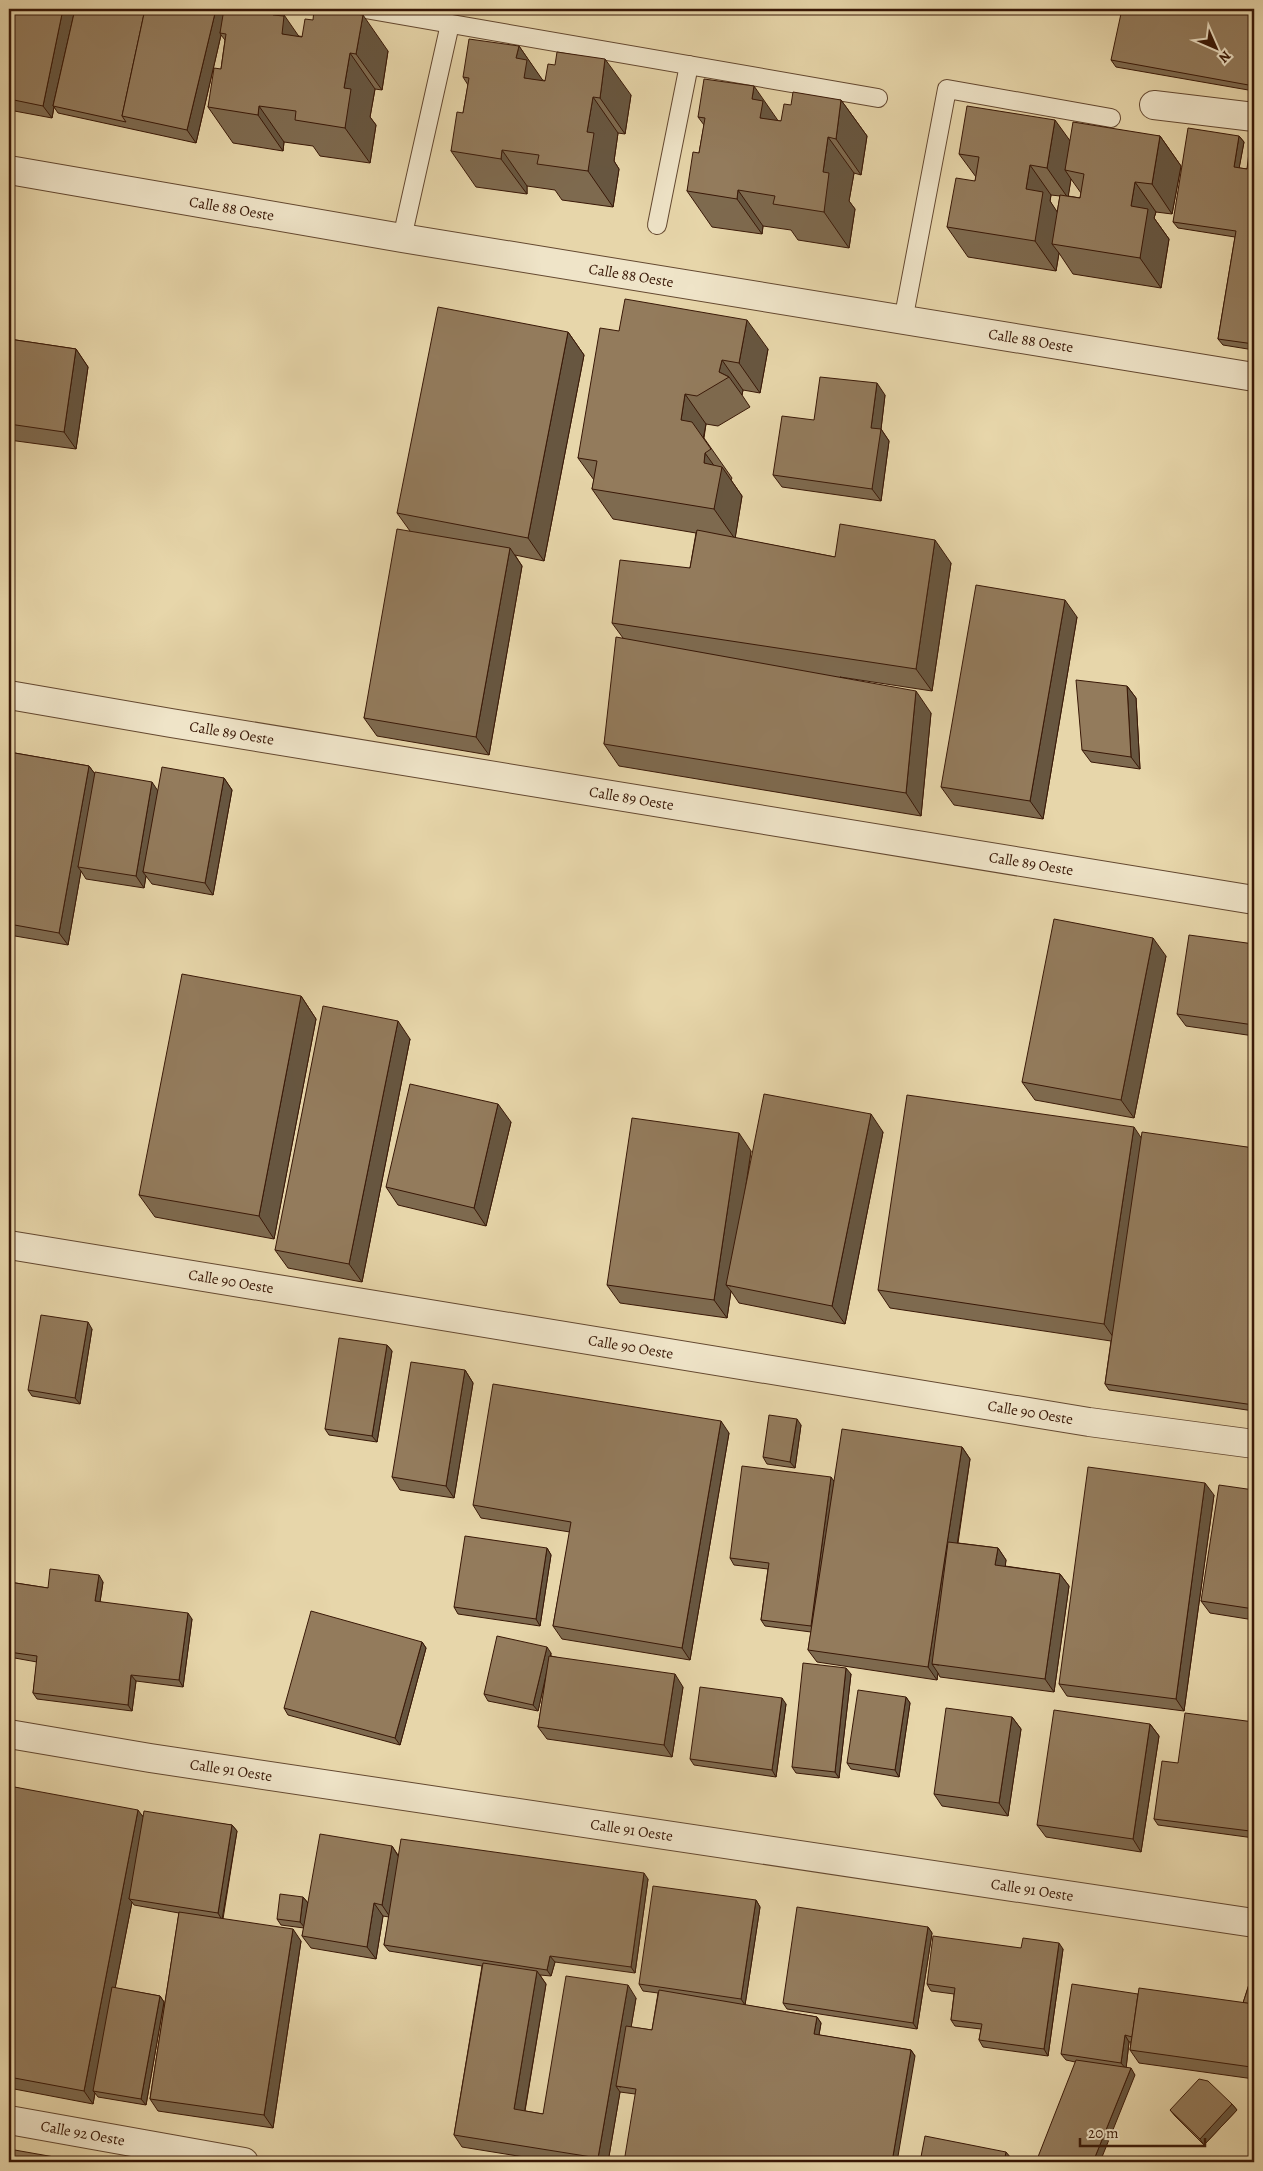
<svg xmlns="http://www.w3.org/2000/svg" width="1263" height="2171" font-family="Alegreya,serif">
	<rect width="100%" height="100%" fill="#e7d6aa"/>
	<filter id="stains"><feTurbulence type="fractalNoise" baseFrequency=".004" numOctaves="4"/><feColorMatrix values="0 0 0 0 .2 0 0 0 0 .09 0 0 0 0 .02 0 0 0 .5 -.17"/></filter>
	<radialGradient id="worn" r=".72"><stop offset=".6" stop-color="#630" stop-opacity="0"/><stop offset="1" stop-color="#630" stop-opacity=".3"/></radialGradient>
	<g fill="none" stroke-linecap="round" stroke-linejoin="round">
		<defs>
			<g id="service">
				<polyline points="365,9 878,98"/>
				<polyline points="657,225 689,65"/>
				<polyline points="402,238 450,24"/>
				<polyline points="903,321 947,89 1111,118"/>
			</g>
			<g id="minor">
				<polyline points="1154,105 1254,117"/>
				<path id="s1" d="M 9,170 L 402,238 L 1254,377"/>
				<path id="s2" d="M 9,695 L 171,723 L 1254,900"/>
				<path id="s3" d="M 9,1245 L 1089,1422 L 1254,1444"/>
				<path id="s4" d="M 9,1734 L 150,1758 L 1254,1923"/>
				<path id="s5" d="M 9,2120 L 244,2162"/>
			</g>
		</defs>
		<use href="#service" stroke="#644830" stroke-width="20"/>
		<use href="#minor" stroke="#644830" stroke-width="30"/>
		<use href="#service" stroke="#efe4c8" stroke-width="18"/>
		<use href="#minor" stroke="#efe4c8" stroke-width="28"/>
	</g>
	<g fill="#7e6a4f" stroke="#391807" fill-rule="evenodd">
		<polygon points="9,9 299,36 388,51 382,90 375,89 370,117 376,125 370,163 320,156 313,146 284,142 283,151 233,143 208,107 221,69 225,40 221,35 196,143 58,113 54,107 52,118 9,110"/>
		<polygon points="729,9 754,9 753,13"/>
		<polygon points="1254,9 1254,91 1116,67 1111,60"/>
		<polygon points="519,46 542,80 631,95 625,134 618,133 614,161 619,169 613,207 562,200 555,190 527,186 527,194 476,187 451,151 463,113 468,85 463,77"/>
		<polygon points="841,100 867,136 861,175 854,173 849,201 855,209 849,248 798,240 791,230 763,226 762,234 712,227 687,191 699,153 704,125 698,117 781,121 791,105"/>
		<path d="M 1160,136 L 1181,166 L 1172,214 L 1156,212 L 1154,218 L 1169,239 L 1161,288 L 1073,274 L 1059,253 L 1056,271 L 968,257 L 947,227 L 975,181 L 976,177 L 959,154 L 1070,141 ZM 1071,179 L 1081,193 L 1080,198 L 1068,196 ZM 1051,195 L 1060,196 L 1057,213 L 1050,201 Z"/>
		<polygon points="1239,136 1244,142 1239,168 1247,169 1254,145 1254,350 1223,345 1218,339 1235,237 1178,228 1173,222"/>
		<polygon points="619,331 768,349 760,393 743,390 742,395 750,407 718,426 706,424 704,438 732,478 731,480 742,496 735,538 835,557 951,563 932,691 840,677 931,713 921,816 619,766 604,744 623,638 612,623 690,568 696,533 613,519 592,489 594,480 578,458"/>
		<polygon points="568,332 584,355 544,561 515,555 522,566 489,755 377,736 364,718 410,531 397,513"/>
		<polygon points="9,339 76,349 88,367 76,449 9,440"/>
		<polygon points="885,395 881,429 889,441 881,501 782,487 773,475 814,420"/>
		<polygon points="1077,617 1043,819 954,805 941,787"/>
		<polygon points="1127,686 1136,698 1140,769 1091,762 1082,750"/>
		<polygon points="9,752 89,766 94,773 158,791 224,778 232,790 213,895 152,884 146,876 144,888 86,879 81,871 68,945 9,935"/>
		<polygon points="1254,944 1254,1036 1186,1026 1177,1014"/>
		<polygon points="1166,956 1134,1118 1035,1100 1022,1082"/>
		<polygon points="301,996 316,1019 274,1239 155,1217 139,1195"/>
		<polygon points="410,1039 362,1282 288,1268 275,1250"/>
		<polygon points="511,1122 486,1226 398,1205 386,1187"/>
		<polygon points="883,1132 845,1324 739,1303 731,1291 727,1318 620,1303 607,1285 751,1151 746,1187"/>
		<polygon points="1141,1138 1254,1148 1254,1411 1109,1390 1105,1384 1111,1341 890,1308 878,1290"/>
		<polygon points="92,1329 80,1404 32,1396 28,1390"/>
		<polygon points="387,1345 392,1351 377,1442 329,1435 325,1429"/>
		<polygon points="465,1370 473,1383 454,1498 400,1490 392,1477"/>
		<polygon points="801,1425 795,1468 767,1464 763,1457"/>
		<polygon points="729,1433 690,1660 562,1639 553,1626 570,1532 481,1518 473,1505"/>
		<polygon points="962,1447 970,1459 958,1543 998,1548 1006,1560 1005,1566 1060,1574 1069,1586 1054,1692 940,1677 938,1673 937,1680 817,1662 808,1650 811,1632 765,1626 761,1620 768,1569 734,1565 730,1558 834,1482"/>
		<polygon points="1254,1490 1254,1620 1210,1613 1201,1601"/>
		<polygon points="1214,1495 1184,1711 1067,1696 1059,1684"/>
		<polygon points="547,1548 551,1555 540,1626 458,1614 454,1607"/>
		<polygon points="9,1582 48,1588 103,1582 100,1602 192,1619 183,1687 136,1681 132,1711 37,1699 33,1693 37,1662 9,1657"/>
		<polygon points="422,1642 426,1648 400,1745 288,1715 284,1708"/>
		<polygon points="551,1653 551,1656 683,1687 672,1757 547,1739 538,1727 547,1672 538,1711 488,1701 484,1694"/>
		<polygon points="851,1674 839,1778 796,1773 792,1767"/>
		<polygon points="906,1697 910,1703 899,1777 851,1769 847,1763"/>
		<polygon points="786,1704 776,1777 694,1765 690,1759"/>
		<polygon points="1012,1717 1021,1729 1008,1816 942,1806 934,1794"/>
		<polygon points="1254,1722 1254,1838 1158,1825 1154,1819 1178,1763"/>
		<polygon points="1150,1724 1159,1736 1141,1852 1046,1837 1037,1825"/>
		<polygon points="9,1786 143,1816 232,1825 237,1831 223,1919 301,1941 273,2128 158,2111 150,2099 179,1913 134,1905 132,1902 115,1988 160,1996 164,2002 146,2105 98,2097 95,2093 93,2104 9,2088"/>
		<polygon points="392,1846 398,1855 648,1879 635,1973 555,1962 551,1976 540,1975 546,1984 525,2111 543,2114 636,1998 631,2027 652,2030 658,1993 643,1991 639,1984 756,1900 760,1907 745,2005 817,2017 821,2023 819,2035 911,2050 915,2056 635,2094 620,2092 608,2162 555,2162 462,2147 454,2135 482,1966 389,1951 384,1945 389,1917 383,1916 376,1959 311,1948 302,1936 304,1928 281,1925 277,1919 303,1897 308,1903"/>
		<polygon points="928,1927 932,1933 917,2029 787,2009 783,2003"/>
		<polygon points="1021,1948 1063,1949 1048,2056 983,2047 979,2040 981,2029 955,2026 951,2020 954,1994 931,1991 927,1984"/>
		<polygon points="1254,1969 1254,2079 1139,2063 1130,2050 1131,2042 1129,2042 1126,2068 1135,2075 1066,2060 1061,2054 1138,1994 1243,2003"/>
		<polygon points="1232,2104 1237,2110 1204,2145 1175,2116 1170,2110"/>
	</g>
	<g fill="#675640" stroke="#391807">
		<polygon points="63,9 75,9 53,106 54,107 52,118 43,106"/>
		<polygon points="216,9 227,9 220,33 221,35 196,143 187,130"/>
		<polygon points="274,9 280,9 300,38 282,34 273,15"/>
		<polygon points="750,9 754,9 753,13"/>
		<polygon points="363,15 388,51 382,90 356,54"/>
		<polygon points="519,46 544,82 524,78 516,58"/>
		<polygon points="350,53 375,89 370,117 376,125 370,163 345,128 344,88"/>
		<polygon points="605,59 631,95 625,134 600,98"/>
		<polygon points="754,86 779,122 760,118 752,99"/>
		<polygon points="593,97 618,133 614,161 619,169 613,207 588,171 587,132"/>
		<polygon points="841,100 867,136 861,175 836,139"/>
		<polygon points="259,106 284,142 283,151 258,115"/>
		<polygon points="1055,120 1076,149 1065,170 1071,179 1068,198 1047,168"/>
		<polygon points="1160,136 1181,166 1172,214 1152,184"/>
		<polygon points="1239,136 1244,142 1238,174 1234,167"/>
		<polygon points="828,137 854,173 849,201 855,209 849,248 824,212 823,172"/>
		<polygon points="502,150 527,186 527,194 501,159"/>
		<polygon points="1030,165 1051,195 1050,201 1064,222 1052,244 1059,253 1056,271 1035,241 1026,189"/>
		<polygon points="1135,182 1156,212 1154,218 1169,239 1161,288 1140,258 1131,206"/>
		<polygon points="738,190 763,226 762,234 737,199"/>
		<polygon points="747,320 768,349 760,393 739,363"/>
		<polygon points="568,332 584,355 544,561 528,538"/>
		<polygon points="76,349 88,367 76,449 64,432"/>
		<polygon points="722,360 743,390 742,395 729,377 719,372"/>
		<polygon points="877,383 885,395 881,429 889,441 881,501 872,489 871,428"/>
		<polygon points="685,394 706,424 701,450 681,420"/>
		<polygon points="705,453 720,474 722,467 742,496 735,539 714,509 704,463"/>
		<polygon points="935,540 951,563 932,691 916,669"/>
		<polygon points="510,548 522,566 489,755 476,737"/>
		<polygon points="1065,600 1077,617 1043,819 1030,801"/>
		<polygon points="1127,686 1136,698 1140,769 1131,757"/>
		<polygon points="916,691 931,713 921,816 906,793"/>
		<polygon points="89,766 98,778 78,867 81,871 68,945 59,933"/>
		<polygon points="224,778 232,790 213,895 205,883"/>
		<polygon points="152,782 160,794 143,872 146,876 144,888 136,876"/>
		<polygon points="1153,938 1166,956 1134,1118 1121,1100"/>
		<polygon points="301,996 316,1019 274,1239 259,1216"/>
		<polygon points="398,1021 410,1039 362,1282 349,1264"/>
		<polygon points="498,1104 511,1122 486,1226 474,1208"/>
		<polygon points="871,1114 883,1132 845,1324 832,1306"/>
		<polygon points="1134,1127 1146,1145 1116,1341 1104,1324"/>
		<polygon points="739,1133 751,1151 731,1286 726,1285 731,1291 727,1318 714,1300"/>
		<polygon points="88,1322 92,1329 80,1404 75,1398"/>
		<polygon points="387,1345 392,1351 377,1442 372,1436"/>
		<polygon points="465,1370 473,1383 454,1498 446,1486"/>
		<polygon points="797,1419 801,1425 795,1468 790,1462"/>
		<polygon points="721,1421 729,1433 690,1660 682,1648"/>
		<polygon points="962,1447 970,1459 939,1665 932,1664 938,1673 937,1680 928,1667"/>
		<polygon points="831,1477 836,1484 815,1633 811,1626"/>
		<polygon points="1205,1483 1214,1495 1184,1711 1176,1699"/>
		<polygon points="547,1548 551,1555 540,1626 536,1619"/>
		<polygon points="998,1548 1006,1560 1004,1577 995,1565"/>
		<polygon points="1060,1574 1069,1586 1054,1692 1045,1679"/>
		<polygon points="99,1575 103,1582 99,1608 95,1601"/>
		<polygon points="188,1613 192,1619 183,1687 179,1680"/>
		<polygon points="422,1642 426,1648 400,1745 395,1738"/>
		<polygon points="547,1647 551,1653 538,1711 533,1705"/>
		<polygon points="846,1668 851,1674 839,1778 835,1772"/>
		<polygon points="675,1674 683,1687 672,1757 664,1745"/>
		<polygon points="131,1675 136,1681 132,1711 128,1705"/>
		<polygon points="906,1697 910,1703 899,1777 895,1770"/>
		<polygon points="782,1698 786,1704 776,1777 772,1770"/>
		<polygon points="1012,1717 1021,1729 1008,1816 999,1803"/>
		<polygon points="1150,1724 1159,1736 1141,1852 1133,1839"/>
		<polygon points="1254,1801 1254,1838 1250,1831"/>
		<polygon points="138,1810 147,1822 129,1899 132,1902 95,2091 93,2091 95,2093 93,2104 84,2091"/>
		<polygon points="232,1825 237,1831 222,1920 218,1913"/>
		<polygon points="392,1846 400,1859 390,1917 382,1905"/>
		<polygon points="644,1873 648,1879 635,1973 631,1967"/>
		<polygon points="303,1897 308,1903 305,1928 300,1922"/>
		<polygon points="756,1900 760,1907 745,2005 741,1999"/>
		<polygon points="374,1903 383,1916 376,1959 367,1947"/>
		<polygon points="928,1927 932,1933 917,2029 913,2023"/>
		<polygon points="293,1929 301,1941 273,2128 264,2115"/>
		<polygon points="1059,1943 1063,1949 1048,2056 1044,2049"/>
		<polygon points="550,1956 555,1962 551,1976 547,1970"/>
		<polygon points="537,1971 546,1984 523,2121 514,2109"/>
		<polygon points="628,1985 636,1998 621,2087 616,2086 620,2092 608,2162 601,2162 598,2158"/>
		<polygon points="160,1996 164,2002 146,2105 141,2099"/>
		<polygon points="817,2017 821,2023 818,2040 814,2034"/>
		<polygon points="1125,2035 1129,2042 1126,2069 1121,2063"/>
		<polygon points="1254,2046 1254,2071 1251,2067"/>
		<polygon points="911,2050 915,2056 897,2162 892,2162"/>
		<polygon points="1131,2068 1135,2075 1100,2162 1093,2162"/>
		<polygon points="1232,2104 1237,2110 1204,2145 1200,2139"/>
		<polygon points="1006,2152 1011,2158 1010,2162 1004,2162"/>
	</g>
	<g fill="#937b5c" stroke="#391807">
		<polygon points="9,9 63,9 43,106 9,99"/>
		<polygon points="75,9 145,9 122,116 126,122 53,106"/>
		<polygon points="145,9 216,9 187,130 122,116"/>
		<polygon points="224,9 274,9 273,15 284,16 282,34 302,37 305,19 313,20 314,9 319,9 363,15 356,54 350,53 344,88 351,89 345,128 295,120 296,111 259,106 258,115 208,107 214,68 221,69 226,34 220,33"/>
		<polygon points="1122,9 1254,9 1254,86 1111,60"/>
		<polygon points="469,39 519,46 516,58 527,60 524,78 545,81 548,64 555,65 557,52 605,59 600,98 593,97 587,132 594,133 588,171 537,164 539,155 502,150 501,159 451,151 457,112 463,113 469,78 463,77"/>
		<polygon points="704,79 754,86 752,99 763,101 760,118 781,121 784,104 791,105 793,92 841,100 836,139 828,137 823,172 829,173 824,212 773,204 775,196 738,190 737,199 687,191 693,152 699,153 705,118 698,117"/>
		<polygon points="967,106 1055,120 1047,168 1030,165 1026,189 1043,192 1035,241 947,227 956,178 975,181 979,157 959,154"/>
		<polygon points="1073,122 1160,136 1152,184 1135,182 1131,206 1148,209 1140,258 1052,244 1060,195 1080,198 1084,174 1065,170"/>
		<polygon points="1188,128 1239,136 1234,167 1247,169 1250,144 1254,145 1254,344 1218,339 1236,231 1173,222"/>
		<polygon points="625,299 747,320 739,363 722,360 719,372 729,377 697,396 685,394 681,420 692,422 711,449 705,453 704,463 722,467 714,509 592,489 597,461 578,458 600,328 619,331"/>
		<polygon points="438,307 568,332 528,538 397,513"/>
		<polygon points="9,339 76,349 64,432 9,424"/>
		<polygon points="820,377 877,383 871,428 881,429 872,489 773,475 782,416 814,420"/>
		<polygon points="840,524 935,540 916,669 612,623 620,560 690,568 697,530 835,557"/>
		<polygon points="397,529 510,548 476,737 364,718"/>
		<polygon points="976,585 1065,600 1030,801 941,787"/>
		<polygon points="616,637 916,691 906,793 604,744"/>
		<polygon points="1076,680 1127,686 1131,757 1082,750"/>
		<polygon points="9,752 89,766 59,933 9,924"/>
		<polygon points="162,767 224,778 205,883 143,872"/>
		<polygon points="95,772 152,782 136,876 78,867"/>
		<polygon points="1054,919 1153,938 1121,1100 1022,1082"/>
		<polygon points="1189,935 1254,944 1254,1025 1177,1014"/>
		<polygon points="182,974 301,996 259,1216 139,1195"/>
		<polygon points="323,1006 398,1021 349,1264 275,1250"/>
		<polygon points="410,1084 498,1104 474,1208 386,1187"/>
		<polygon points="764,1094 871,1114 832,1306 726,1285"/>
		<polygon points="907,1095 1134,1127 1104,1324 878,1290"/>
		<polygon points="632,1118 739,1133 714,1300 607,1285"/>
		<polygon points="1142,1132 1254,1148 1254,1405 1105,1384"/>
		<polygon points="41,1315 88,1322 75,1398 28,1390"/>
		<polygon points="339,1338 387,1345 372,1436 325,1429"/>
		<polygon points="411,1362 465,1370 446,1486 392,1477"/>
		<polygon points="493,1384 721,1421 682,1648 553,1626 571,1522 473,1505"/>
		<polygon points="769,1415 797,1419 790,1462 763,1457"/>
		<polygon points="842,1429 962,1447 928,1667 808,1650"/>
		<polygon points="742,1466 831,1477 811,1626 761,1620 769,1563 730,1558"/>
		<polygon points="1088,1467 1205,1483 1176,1699 1059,1684"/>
		<polygon points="1219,1485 1254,1490 1254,1609 1201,1601"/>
		<polygon points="465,1536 547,1548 536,1619 454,1607"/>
		<polygon points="948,1542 998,1548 995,1565 1060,1574 1045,1679 932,1664"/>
		<polygon points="50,1569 99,1575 95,1601 188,1613 179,1680 131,1675 128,1705 33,1693 37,1656 9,1652 9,1582 48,1588"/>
		<polygon points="311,1611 422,1642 395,1738 284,1708"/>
		<polygon points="497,1636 547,1647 533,1705 484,1694"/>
		<polygon points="549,1656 675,1674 664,1745 538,1727"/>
		<polygon points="803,1663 846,1668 835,1772 792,1767"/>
		<polygon points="700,1687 782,1698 772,1770 690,1759"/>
		<polygon points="858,1690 906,1697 895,1770 847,1763"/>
		<polygon points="946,1708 1012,1717 999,1803 934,1794"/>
		<polygon points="1054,1710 1150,1724 1133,1839 1037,1825"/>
		<polygon points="1185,1713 1254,1722 1254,1801 1250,1831 1154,1819 1162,1761 1178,1763"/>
		<polygon points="9,1786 138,1810 84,2091 9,2077"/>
		<polygon points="144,1811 232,1825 218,1913 129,1899"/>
		<polygon points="320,1834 392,1846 382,1905 374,1903 367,1947 302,1936"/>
		<polygon points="401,1839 644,1873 631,1967 550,1956 547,1970 384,1945"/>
		<polygon points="653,1886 756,1900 741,1999 639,1984"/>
		<polygon points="280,1894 303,1897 300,1922 277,1919"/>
		<polygon points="797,1907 928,1927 913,2023 783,2003"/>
		<polygon points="179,1912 293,1929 264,2115 150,2099"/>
		<polygon points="933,1936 1021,1948 1023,1938 1059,1943 1044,2049 979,2040 982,2024 951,2020 955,1988 927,1984"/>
		<polygon points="483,1963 537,1971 514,2109 543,2114 566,1976 628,1985 598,2158 454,2135"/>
		<polygon points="1254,1969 1254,2004 1243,2003"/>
		<polygon points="1072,1984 1138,1994 1132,2037 1125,2035 1121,2063 1061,2054"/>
		<polygon points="112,1987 160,1996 141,2099 93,2091"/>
		<polygon points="1139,1988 1254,2004 1254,2046 1251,2067 1130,2050"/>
		<polygon points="659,1990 817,2017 814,2034 911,2050 892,2162 624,2162 636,2089 616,2086 626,2026 652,2030"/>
		<polygon points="1076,2060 1131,2068 1093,2162 1036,2162"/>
		<polygon points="1199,2079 1208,2081 1232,2104 1200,2139 1170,2110"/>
		<polygon points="925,2136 1006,2152 1004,2162 920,2162"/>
		<polygon points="9,2149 60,2158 59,2162 9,2162"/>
	</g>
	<g text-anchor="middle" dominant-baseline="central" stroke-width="4" stroke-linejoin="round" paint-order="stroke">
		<g font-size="15" fill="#391807" stroke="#efe4c8">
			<text stroke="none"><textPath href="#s1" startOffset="226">Calle 88 Oeste</textPath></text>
			<text stroke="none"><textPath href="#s1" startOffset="631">Calle 88 Oeste</textPath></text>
			<text stroke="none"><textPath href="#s1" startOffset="1036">Calle 88 Oeste</textPath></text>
			<text stroke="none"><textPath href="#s2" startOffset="226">Calle 89 Oeste</textPath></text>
			<text stroke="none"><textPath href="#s2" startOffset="631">Calle 89 Oeste</textPath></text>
			<text stroke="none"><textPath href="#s2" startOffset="1036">Calle 89 Oeste</textPath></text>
			<text stroke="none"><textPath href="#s3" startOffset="225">Calle 90 Oeste</textPath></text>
			<text stroke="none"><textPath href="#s3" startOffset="630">Calle 90 Oeste</textPath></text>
			<text stroke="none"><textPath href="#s3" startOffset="1035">Calle 90 Oeste</textPath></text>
			<text stroke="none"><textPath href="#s4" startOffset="225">Calle 91 Oeste</textPath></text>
			<text stroke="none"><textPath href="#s4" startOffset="630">Calle 91 Oeste</textPath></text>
			<text stroke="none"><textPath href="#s4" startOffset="1035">Calle 91 Oeste</textPath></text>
			<text stroke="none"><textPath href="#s5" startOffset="75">Calle 92 Oeste</textPath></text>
		</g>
	</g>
	<rect width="1263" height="2171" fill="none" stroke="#e7d6aa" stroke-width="30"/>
	<rect x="10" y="10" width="1243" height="2151" fill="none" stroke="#391807" stroke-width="2.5"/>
	<rect x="15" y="15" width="1233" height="2141" fill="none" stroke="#391807"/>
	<g transform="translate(1216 48) rotate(135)" stroke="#efe4c8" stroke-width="4" paint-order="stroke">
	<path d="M0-4L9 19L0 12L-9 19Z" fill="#391807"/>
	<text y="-8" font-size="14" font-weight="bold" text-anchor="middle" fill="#391807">N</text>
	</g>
	<path d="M1080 2138v8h125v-8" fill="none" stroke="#391807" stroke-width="2.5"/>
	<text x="1088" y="2138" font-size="15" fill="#391807" stroke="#efe4c8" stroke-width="4" paint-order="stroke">20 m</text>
	<rect width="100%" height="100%" filter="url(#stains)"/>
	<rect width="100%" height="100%" fill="url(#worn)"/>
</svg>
